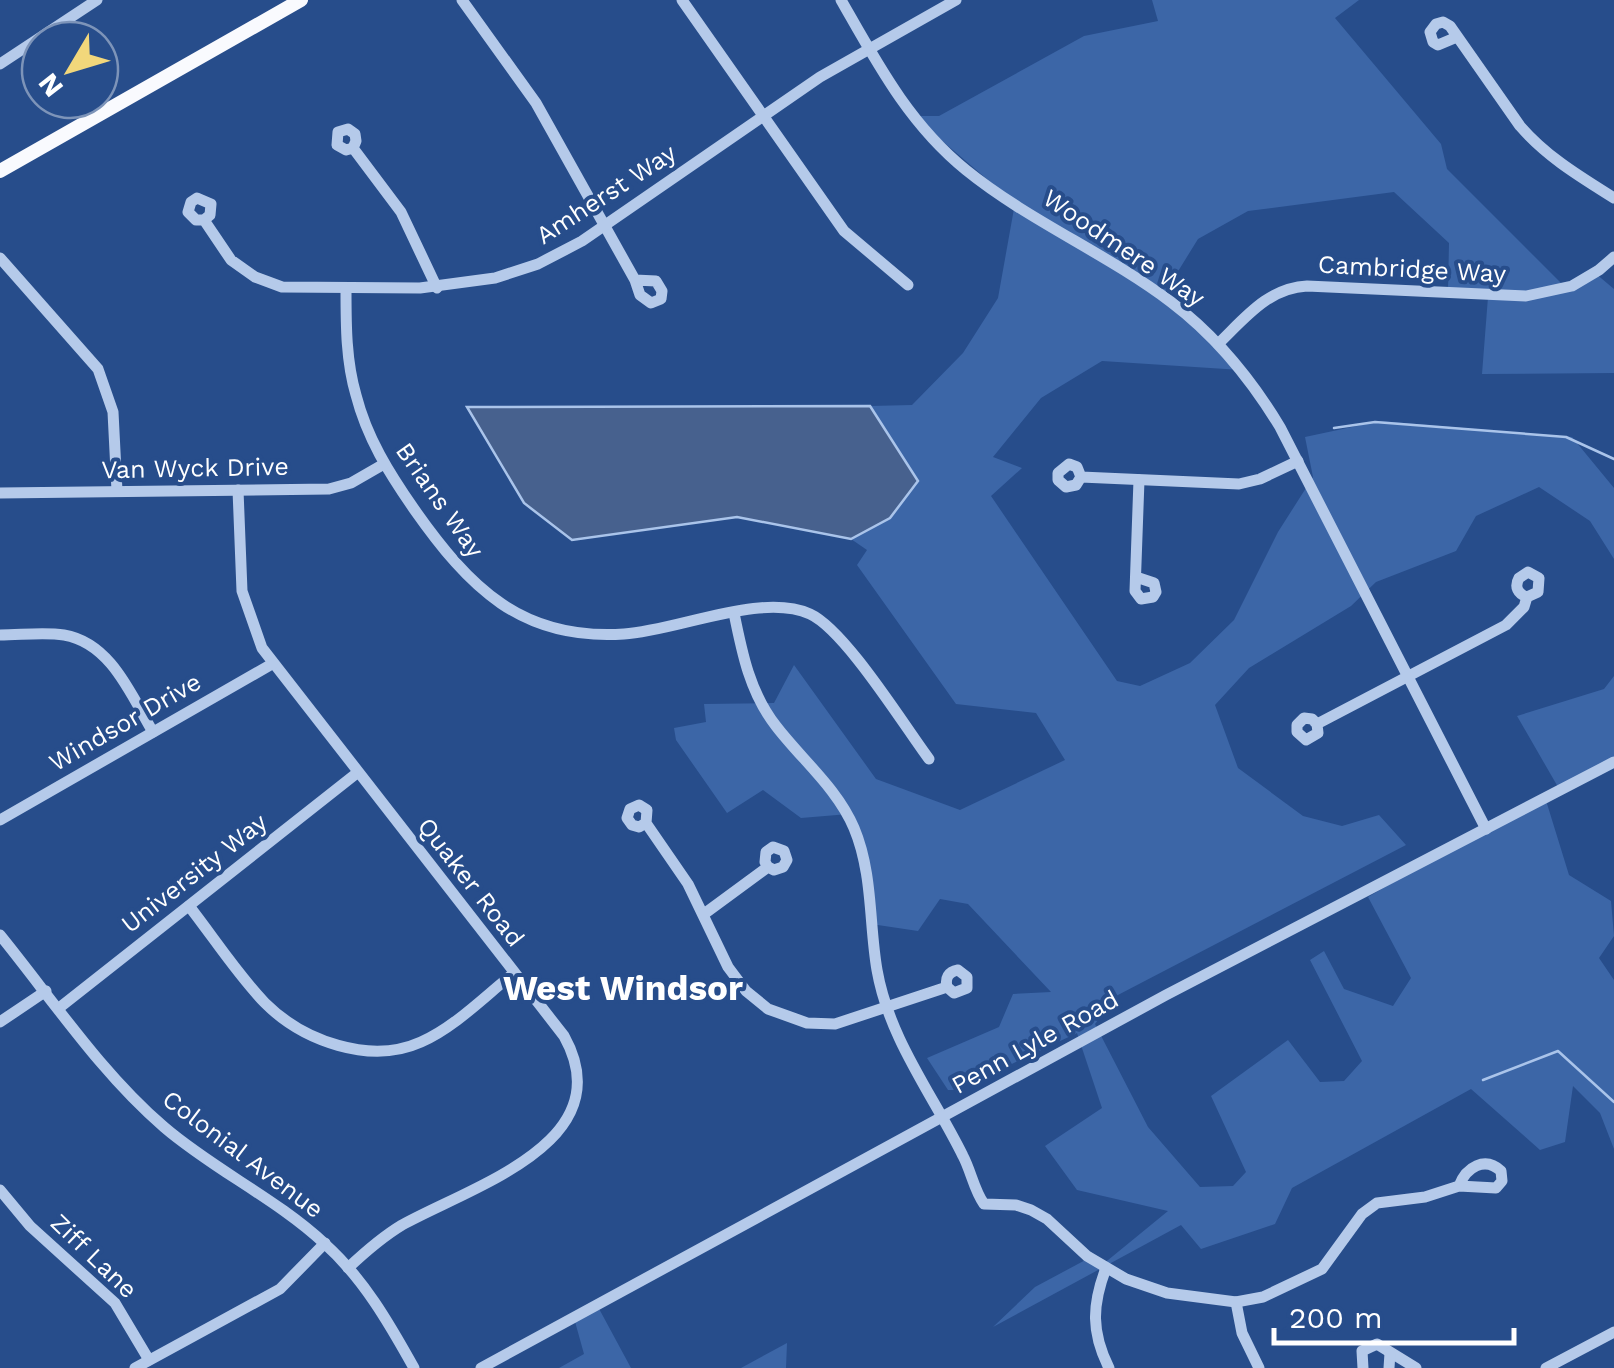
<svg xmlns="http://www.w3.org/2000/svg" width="1614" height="1368" font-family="'Work Sans',sans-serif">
	<rect width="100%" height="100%" fill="#274d8b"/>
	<g fill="#3c66a7">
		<polygon points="1152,0 1359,0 1335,18 1441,144 1447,169 1565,287 1595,273 1614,289 1614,373 1482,374 1488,297 1448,291 1449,243 1394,192 1248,211 1198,239 1164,294 1241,370 1102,361 1041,398 993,457 1022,468 991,496 1117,681 1140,686 1190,663 1234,620 1278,532 1313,477 1305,437 1380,421 1572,437 1614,488 1614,559 1590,521 1539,487 1476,516 1456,551 1376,582 1351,606 1249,668 1215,705 1238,768 1303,816 1342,826 1379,815 1406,845 1116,996 1095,1024 1148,1127 1200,1187 1233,1186 1246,1172 1211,1096 1288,1040 1320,1082 1344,1081 1362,1061 1310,960 1324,951 1344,989 1393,1006 1411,978 1368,897 1544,794 1569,875 1611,901 1614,936 1599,958 1614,980 1614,1149 1600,1113 1573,1086 1565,1142 1540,1150 1471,1089 1292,1188 1275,1224 1201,1249 1181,1225 993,1327 1035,1287 1091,1257 1102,1265 1168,1211 1077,1190 1045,1146 1102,1108 1077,1033 957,1090 948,1090 927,1058 999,1027 1013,994 1051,992 968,904 940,899 918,931 871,924 849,814 801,818 763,790 727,813 676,740 674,728 706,722 704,704 774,703 794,665 876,779 960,810 1065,760 1036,713 956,704 857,565 867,550 851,539 890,518 918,481 870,406 912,405 963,353 998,298 1015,203 913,116 939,116 1084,36 1158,21"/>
		<polygon points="1614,676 1614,759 1558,787 1517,716 1604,689"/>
		<polygon points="597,1305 631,1368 559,1368 584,1354 574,1318"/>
		<polygon points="787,1343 786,1368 741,1368"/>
	</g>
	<polygon fill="#47618e" stroke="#aac4ea" stroke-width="2.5" points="870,406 918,481 890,518 851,539 737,517 572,540 524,503 467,407"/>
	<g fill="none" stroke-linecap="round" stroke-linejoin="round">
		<g stroke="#aac4ea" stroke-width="2.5">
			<polyline points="1334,428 1375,422 1566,437 1614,459"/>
			<polyline points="1483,1080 1558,1051 1614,1102"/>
		</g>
		<g stroke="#b5caea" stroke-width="11">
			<polyline points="462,0 536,103 635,280 640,295 651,303 661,299 662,291 656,281 635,280"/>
			<polyline points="682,0 844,231 908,285"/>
			<path d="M 841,0 C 877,63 909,124 966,170 C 1029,221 1106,253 1171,302 C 1216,336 1251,379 1280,427 L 1486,829"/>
			<path d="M 1457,37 L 1438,45 L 1433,42 L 1430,32 L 1436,24 L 1443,22 L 1450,26 L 1520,126 C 1547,157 1579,176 1614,198"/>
			<polyline points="0,64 97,0"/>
			<polyline points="353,148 356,141 355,134 348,129 338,132 337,145 346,150 353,148 401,212 437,288"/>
			<polyline points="204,220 210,215 211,204 197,198 191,202 188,212 196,220 204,220 231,260 255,277 282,287 420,288 495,278 538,264 582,241 820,77 956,0"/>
			<polyline points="0,258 98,369 113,412 117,491"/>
			<path d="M 346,290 C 346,325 346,361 356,395 C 367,438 389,473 414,509 C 469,587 521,641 624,634 C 677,631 761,592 810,614 C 845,630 903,724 929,759"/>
			<path d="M 1218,344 C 1245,318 1268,288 1307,286 L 1526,296 L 1572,286 L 1599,270 L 1614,257"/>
			<polyline points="1081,477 1077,467 1069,464 1058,473 1058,480 1066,487 1076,485 1081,477 1239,484 1260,479 1298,461"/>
			<path d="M 238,490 L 242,591 L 262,648 L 564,1036 C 623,1142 472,1186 402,1225 C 382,1237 365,1252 348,1268"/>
			<polyline points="0,493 329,489 351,483 384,464"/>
			<polyline points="1136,577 1154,583 1156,592 1153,597 1141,599 1135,591 1139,480"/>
			<path d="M 734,613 C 742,653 750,693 776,726 C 802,760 837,788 854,828 C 873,873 869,924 877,970 C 889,1039 933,1095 963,1156 C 971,1171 974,1190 984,1204 L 1016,1205 L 1031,1210 L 1047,1219 L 1087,1256 L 1126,1279 L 1167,1293 L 1236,1302 L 1263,1297 L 1322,1269 L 1362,1214 L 1377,1203 L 1425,1197 L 1459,1186 C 1466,1167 1485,1156 1501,1171 L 1502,1181 L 1496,1188 L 1459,1186"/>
			<path d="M 0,635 C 21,635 44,632 64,635 C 111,643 131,695 153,732"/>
			<path d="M 1317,724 L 1312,719 L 1304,718 L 1297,725 L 1297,732 L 1306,740 L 1318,733 L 1317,724 L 1506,625 L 1524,607 L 1527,597 L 1538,592 L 1539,578 L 1528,572 L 1519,578 C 1514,587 1518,594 1527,597"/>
			<polyline points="0,820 272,664"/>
			<path d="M 646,823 L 639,827 L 632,825 L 627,818 L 630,809 L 639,805 L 647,810 L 646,823 L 688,884 L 728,967 L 746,991 L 768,1009 L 807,1023 L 835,1024 L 947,987 L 954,993 L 967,988 L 967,977 L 958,970 C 948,972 945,978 947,987"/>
			<path d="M 189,906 C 214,938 237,974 265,1003 C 303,1041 370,1065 421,1042 C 455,1027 485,996 514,973"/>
			<polyline points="704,914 768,867 774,870 783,867 787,860 784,851 773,847 766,852 765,862 768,867"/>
			<path d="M 0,935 C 52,999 101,1073 164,1127 C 214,1170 277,1199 325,1244 C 363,1278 389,1323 414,1368"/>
			<polyline points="59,1008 357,773"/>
			<polyline points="0,1022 46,991"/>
			<polyline points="0,1190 30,1226 115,1303 149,1360"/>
			<path d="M 1106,1268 C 1092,1305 1091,1332 1109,1368"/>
			<polyline points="1236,1302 1242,1333 1259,1368"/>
			<polyline points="135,1368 280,1289 325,1243"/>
			<polyline points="481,1368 1166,995 1614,762"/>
			<polyline points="1363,1368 1362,1351 1377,1344 1416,1368"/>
			<polyline points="1389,1368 1390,1353"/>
			<polyline points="1546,1368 1614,1332"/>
		</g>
		<polyline stroke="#f9fafe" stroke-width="14" points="0,171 301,0"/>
	</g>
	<g text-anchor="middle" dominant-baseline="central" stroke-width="8" stroke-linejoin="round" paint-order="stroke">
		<g font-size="25" fill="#fff" stroke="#274d8b">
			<text transform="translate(606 194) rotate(-33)">Amherst Way</text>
			<text transform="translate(1124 248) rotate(34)">Woodmere Way</text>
			<text transform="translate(1412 269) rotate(3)">Cambridge Way</text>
			<text transform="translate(195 468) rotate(-1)">Van Wyck Drive</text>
			<text transform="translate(440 500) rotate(55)">Brians Way</text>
			<text transform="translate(125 722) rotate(-30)">Windsor Drive</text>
			<text transform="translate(194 873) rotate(-38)">University Way</text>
			<text transform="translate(471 882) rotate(52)">Quaker Road</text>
			<text transform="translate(1035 1042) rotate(-29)">Penn Lyle Road</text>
			<text transform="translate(243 1154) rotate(37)">Colonial Avenue</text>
			<text transform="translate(94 1256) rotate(44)">Ziff Lane</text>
		</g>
		<g font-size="35" font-weight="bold" fill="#fff" stroke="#274d8b">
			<text x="623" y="988">West Windsor</text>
		</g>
	</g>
	<g transform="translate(70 70) rotate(232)"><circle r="48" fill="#274d8b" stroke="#7d94b9" stroke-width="2.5"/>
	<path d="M0-8L18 38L0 25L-18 38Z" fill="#f2d77b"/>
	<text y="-15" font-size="28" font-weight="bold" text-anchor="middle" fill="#ffffff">N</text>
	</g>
	<path d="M1274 1328v15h240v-15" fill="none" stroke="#ffffff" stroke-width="5"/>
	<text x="1289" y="1328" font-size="30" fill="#ffffff" stroke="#274d8b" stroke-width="8" paint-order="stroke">200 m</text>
</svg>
